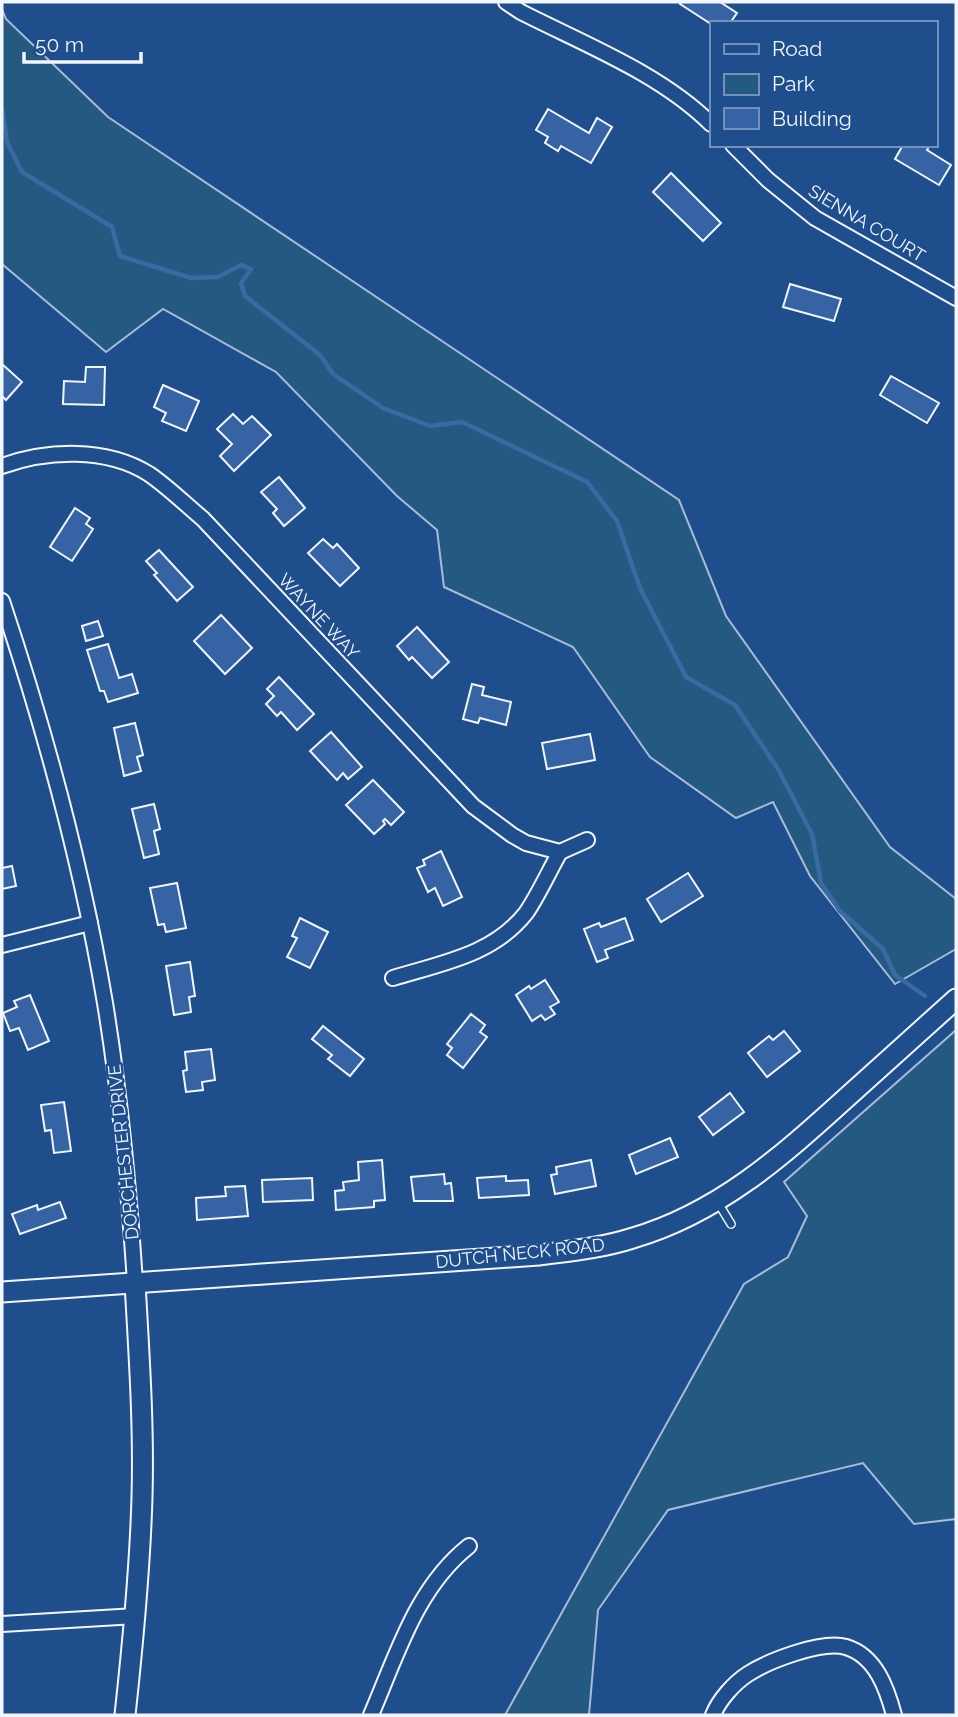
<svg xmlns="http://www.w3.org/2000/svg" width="958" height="1717" font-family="Raleway,sans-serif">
	<rect width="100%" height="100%" fill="#1f4e8c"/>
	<g fill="#245a82" stroke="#a8bbd7" stroke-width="2">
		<polygon points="2,9 6,19 108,117 679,500 726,616 890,847 956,899 956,949 895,984 810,876 773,802 736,818 650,757 573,647 444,587 437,530 397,496 276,372 163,309 106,352 2,264"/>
		<polygon points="956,1030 956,1519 914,1524 863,1463 668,1510 598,1610 589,1715 505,1715 744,1284 788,1257 807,1216 784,1182"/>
	</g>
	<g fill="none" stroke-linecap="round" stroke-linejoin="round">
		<polyline stroke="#3b69a3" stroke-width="4.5" points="2,108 7,142 22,172 112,227 120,256 191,278 218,277 241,265 251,269 241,283 245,296 320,355 333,374 383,408 430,426 462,422 587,482 617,521 640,588 686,677 735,705 778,769 812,834 821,883 840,911 883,949 895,975 925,996"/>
	</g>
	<g fill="#3563a3" stroke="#f2f6ff" stroke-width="2">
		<polygon points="681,2 720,2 737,13 730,23 711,24 680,4"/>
		<polygon points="548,109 589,133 597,118 612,127 591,163 561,146 558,151 545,143 548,137 536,130"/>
		<polygon points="903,145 930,145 927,150 951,165 939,185 895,159"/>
		<polygon points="671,173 721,223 703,241 653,192"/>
		<polygon points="790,284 841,299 834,321 783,307"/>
		<polygon points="2,364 22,382 6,400 2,396"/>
		<polygon points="86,367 105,367 104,405 63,404 64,381 85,382"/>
		<polygon points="891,376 939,403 927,423 880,395"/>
		<polygon points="163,385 199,401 186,431 162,421 166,413 154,407"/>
		<polygon points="233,414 243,424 252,416 271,435 234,471 220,456 232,444 217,429"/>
		<polygon points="279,477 305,508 284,526 273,513 277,509 261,492"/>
		<polygon points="75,508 90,518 86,524 93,529 72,561 50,547"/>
		<polygon points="323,539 333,548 337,544 359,568 340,586 308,553"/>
		<polygon points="159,550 193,587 177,601 154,575 157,573 146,561"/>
		<polygon points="221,615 252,648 225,674 194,641"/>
		<polygon points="98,621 103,636 86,641 82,626"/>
		<polygon points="417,627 449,662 432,678 412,657 409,660 397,646"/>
		<polygon points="108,644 119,678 132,674 138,693 108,702 104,691 100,691 87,650"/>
		<polygon points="279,677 314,714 297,730 281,712 277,716 266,704 274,696 267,689"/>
		<polygon points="472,684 484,687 482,695 511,702 506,725 480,718 478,723 463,719"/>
		<polygon points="135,723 143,755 137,757 141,771 124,776 114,728"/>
		<polygon points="331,732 362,767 348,779 343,773 337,780 310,751"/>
		<polygon points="590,734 595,760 547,769 542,743"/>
		<polygon points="373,780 404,812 391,825 385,819 383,821 385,824 374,834 346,805"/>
		<polygon points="154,804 160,829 154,831 159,854 144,858 132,809"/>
		<polygon points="441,851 462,897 443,906 435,888 428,892 417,868 425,865 423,860"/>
		<polygon points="12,866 16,886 2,889 2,868"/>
		<polygon points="688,873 703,896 661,922 647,899"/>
		<polygon points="177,883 186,928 166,932 164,924 158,925 150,888"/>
		<polygon points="300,918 328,932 310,968 287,957 297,938 292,936"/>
		<polygon points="625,918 633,940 605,950 608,958 597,962 584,929 599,923 601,927"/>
		<polygon points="190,962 195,996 189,997 191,1012 174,1015 166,966"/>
		<polygon points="545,980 559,1002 550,1007 555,1014 545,1020 541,1015 532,1021 516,995 529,986 531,989"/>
		<polygon points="30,995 49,1041 28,1050 19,1028 10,1031 3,1013 17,1007 14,1001"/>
		<polygon points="471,1014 485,1025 480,1032 487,1037 463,1068 447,1055 452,1048 447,1044"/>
		<polygon points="323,1026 364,1059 350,1076 328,1059 332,1055 312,1039"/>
		<polygon points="784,1031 800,1051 767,1077 748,1053 769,1036 773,1040"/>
		<polygon points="211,1049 215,1080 202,1082 203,1090 186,1092 183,1071 187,1070 185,1052"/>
		<polygon points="730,1093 744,1112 713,1135 699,1117"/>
		<polygon points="64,1102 71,1151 54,1153 51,1130 45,1131 41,1105"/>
		<polygon points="670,1138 678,1157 636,1174 629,1155"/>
		<polygon points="382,1160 385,1200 374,1201 374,1207 336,1210 335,1191 344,1190 343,1182 359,1180 358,1162"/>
		<polygon points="591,1160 596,1186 555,1194 551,1175 557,1174 556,1167"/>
		<polygon points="444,1174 445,1184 451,1183 453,1201 414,1201 411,1177"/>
		<polygon points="506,1176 506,1181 528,1180 529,1195 479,1198 477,1178"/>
		<polygon points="312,1178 313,1200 263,1202 262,1180"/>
		<polygon points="245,1186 248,1216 197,1220 196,1198 226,1196 225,1187"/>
		<polygon points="60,1202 66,1218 20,1234 12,1214 37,1205 38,1210"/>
	</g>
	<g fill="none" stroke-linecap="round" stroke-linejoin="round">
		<defs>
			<polyline id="lane" points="717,1201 731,1224"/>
			<g id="street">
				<path d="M 506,2 L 521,12 C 584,44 661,74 711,124"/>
				<polyline points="733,145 768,180 815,218 956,298"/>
				<path d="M 2,466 C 47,450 106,447 149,474 C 168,487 185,504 203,519 L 473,806 L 512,835 L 526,843 L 560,852 L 587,840"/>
				<path d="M 2,601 C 46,733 82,866 105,1003 C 120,1095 129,1189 135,1283"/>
				<polyline points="2,945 90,923"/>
				<path d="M 393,978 C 442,963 493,955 526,913 C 539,894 549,871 560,852"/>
				<polyline points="2,1624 136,1616"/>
				<path d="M 371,1715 C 397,1655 416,1588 469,1546"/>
				<path d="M 713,1715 C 719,1700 734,1683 748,1674 C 768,1661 822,1640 846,1647 C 876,1656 887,1689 894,1715"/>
			</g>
			<g id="secondary">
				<path d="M 2,1292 L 539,1255 C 570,1251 602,1248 633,1238 C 718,1213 781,1157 845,1099 C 882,1066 919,1032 956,999"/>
				<path d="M 125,1715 C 133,1642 140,1570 142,1497 C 144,1425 139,1354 135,1283"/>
			</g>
		</defs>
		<use href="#lane" stroke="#f2f6ff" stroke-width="10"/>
		<use href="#street" stroke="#f2f6ff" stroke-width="18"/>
		<use href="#secondary" stroke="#f2f6ff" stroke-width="23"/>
		<use href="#lane" stroke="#1f4e8c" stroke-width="7"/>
		<use href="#street" stroke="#1f4e8c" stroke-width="14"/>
		<use href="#secondary" stroke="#1f4e8c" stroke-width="19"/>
	</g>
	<g text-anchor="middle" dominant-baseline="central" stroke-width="5" stroke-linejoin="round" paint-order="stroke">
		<g font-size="18" fill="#f2f6ff" stroke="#1f4e8c">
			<text transform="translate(867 223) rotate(31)">SIENNA COURT</text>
			<text transform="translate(319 616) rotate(47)">WAYNE WAY</text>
			<text transform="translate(123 1152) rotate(-96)">DORCHESTER DRIVE</text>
			<text transform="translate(520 1253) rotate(-6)">DUTCH NECK ROAD</text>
		</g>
	</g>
	<rect width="958" height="1717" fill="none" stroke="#f2f6ff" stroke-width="7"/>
	<rect x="710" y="21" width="228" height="126" fill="#1f4e8c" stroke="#7391ba" stroke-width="2"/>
	<rect x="724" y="44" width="35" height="10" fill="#1f4e8c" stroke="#7391ba" stroke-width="2"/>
	<text x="772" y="56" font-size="21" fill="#f2f6ff">Road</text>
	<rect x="724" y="74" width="35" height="21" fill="#245a82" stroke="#7391ba" stroke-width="2"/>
	<text x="772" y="91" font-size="21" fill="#f2f6ff">Park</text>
	<rect x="724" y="108" width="35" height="21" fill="#3563a3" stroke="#7391ba" stroke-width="2"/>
	<text x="772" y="126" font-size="21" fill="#f2f6ff">Building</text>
	<path d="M24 52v10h117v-10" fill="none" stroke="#f2f6ff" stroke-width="3.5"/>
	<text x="35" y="52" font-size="21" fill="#f2f6ff" stroke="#1f4e8c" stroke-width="5" paint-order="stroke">50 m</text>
</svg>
